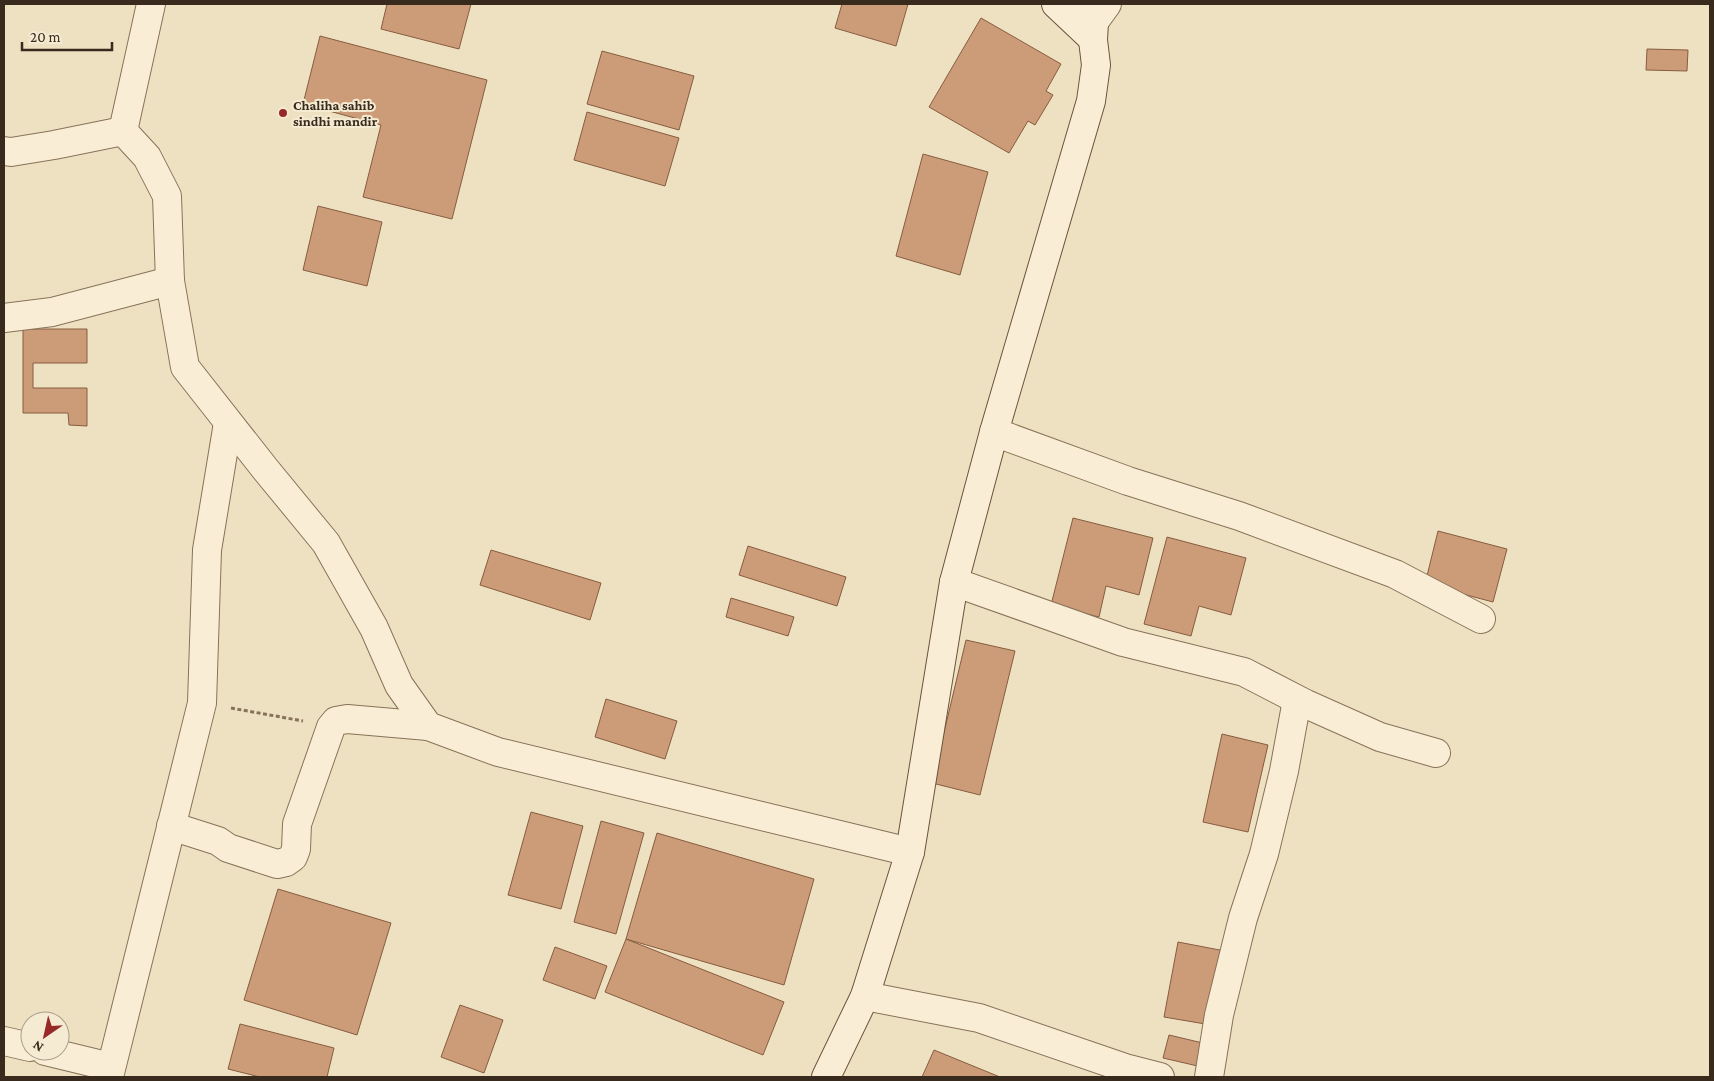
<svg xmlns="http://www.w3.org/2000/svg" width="1714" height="1081" font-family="'Crimson Pro',serif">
	<rect width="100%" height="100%" fill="#eee1c2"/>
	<g fill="#cc9c78" stroke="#875c3f">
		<polygon points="387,4 471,4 459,49 381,29"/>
		<polygon points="842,4 908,4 896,46 835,28"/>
		<polygon points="981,18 1061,64 1046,91 1053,95 1035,125 1028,121 1009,153 929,107"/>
		<polygon points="320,36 487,80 452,219 363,197 381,125 303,104"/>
		<polygon points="1647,49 1688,50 1687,71 1646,70"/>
		<polygon points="602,51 694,76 679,130 587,104"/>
		<polygon points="587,112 679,138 665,186 574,160"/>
		<polygon points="923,154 988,172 960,275 896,256"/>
		<polygon points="318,206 382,222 367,286 303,270"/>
		<polygon points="23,329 87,329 87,363 33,363 33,388 87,388 87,426 69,425 68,413 23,413"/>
		<polygon points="1073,518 1153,538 1139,595 1106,586 1099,617 1051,605"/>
		<polygon points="1438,531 1507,549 1493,602 1425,584"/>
		<polygon points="1167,537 1246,558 1231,615 1199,606 1191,636 1144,624"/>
		<polygon points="748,546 846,577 837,606 739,575"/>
		<polygon points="491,550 601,583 590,620 480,585"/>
		<polygon points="731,598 794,617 788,636 726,617"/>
		<polygon points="966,640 1015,651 980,795 932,783"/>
		<polygon points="606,699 677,721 665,759 595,737"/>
		<polygon points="1222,734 1268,745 1248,832 1203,822"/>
		<polygon points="531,812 583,826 561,909 508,895"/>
		<polygon points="601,821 644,833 616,934 574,922"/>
		<polygon points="657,833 814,879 784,985 626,939"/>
		<polygon points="278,889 391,923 357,1035 244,1000"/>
		<polygon points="626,939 784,1002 763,1055 605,992"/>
		<polygon points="1178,942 1225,951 1211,1025 1164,1017"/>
		<polygon points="555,947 607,966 595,999 543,980"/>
		<polygon points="460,1005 503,1020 484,1073 441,1057"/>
		<polygon points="240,1024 334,1048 327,1077 260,1077 228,1069"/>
		<polygon points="1169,1035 1207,1044 1202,1067 1163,1058"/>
		<polygon points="934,1050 1000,1077 922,1077"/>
	</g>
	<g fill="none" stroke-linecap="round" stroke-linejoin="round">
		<defs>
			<g id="street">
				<polyline points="1083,29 1094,22 1107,4"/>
				<polyline points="123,131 147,157 167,196 170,281 185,367 266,470 326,543 374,628 399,685 428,726 498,752 910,852"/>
				<polyline points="123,131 151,4"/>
				<polyline points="4,151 11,152 54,145 123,131"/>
				<polyline points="4,318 52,312 170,281"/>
				<polyline points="994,432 1128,481 1239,516 1395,574 1481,619"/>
				<polyline points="954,582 1123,642 1244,672 1306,704 1380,737 1436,753"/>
				<polyline points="171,826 218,841 228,848 277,864 286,862 293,857 296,849 297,824 331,727 336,721 347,719 428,726"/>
				<polyline points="865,996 979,1018 1125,1068 1160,1077"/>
				<polyline points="4,1041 30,1047"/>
				<polyline points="45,1051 111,1067"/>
				<polyline points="109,1077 202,703 207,550 228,423"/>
				<polyline points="1209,1077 1219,1015 1243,918 1264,854 1284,771 1297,700"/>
			</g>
			<g id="secondary">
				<polyline points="1056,4 1091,37"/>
				<polyline points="826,1077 865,996 910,852 954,582 994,432 1091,101 1096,65 1093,40 1094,22 1081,4"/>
			</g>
		</defs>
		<use href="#street" stroke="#887259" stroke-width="30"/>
		<use href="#secondary" stroke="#6a533c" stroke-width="30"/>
		<polyline stroke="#887259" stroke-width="3" stroke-dasharray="4 2.5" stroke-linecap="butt" points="231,708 303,721"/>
		<use href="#street" stroke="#f9eed5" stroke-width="28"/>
		<use href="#secondary" stroke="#f9eed5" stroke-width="28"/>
	</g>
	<circle fill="#972929" stroke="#f5ebd2" stroke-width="2" cx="283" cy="113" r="5"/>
	<g text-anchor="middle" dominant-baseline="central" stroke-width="4" stroke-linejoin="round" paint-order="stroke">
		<g font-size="14" font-weight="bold" fill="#382a1d" stroke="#f5ebd2" text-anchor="start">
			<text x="293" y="105">Chaliha sahib<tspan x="293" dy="16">sindhi mandir</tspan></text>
		</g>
	</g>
	<rect width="1714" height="1081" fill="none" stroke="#382a1d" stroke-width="10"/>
	<g transform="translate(45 1036) rotate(214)"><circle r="24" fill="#f5ebd2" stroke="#a99e8a"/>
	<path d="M0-4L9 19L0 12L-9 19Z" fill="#972929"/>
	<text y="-8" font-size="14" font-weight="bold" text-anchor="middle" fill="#382a1d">N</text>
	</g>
	<path d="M22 42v8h90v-8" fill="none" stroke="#382a1d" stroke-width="2.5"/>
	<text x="30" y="42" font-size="15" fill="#382a1d" stroke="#f5ebd2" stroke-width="4" paint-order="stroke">20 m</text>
</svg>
